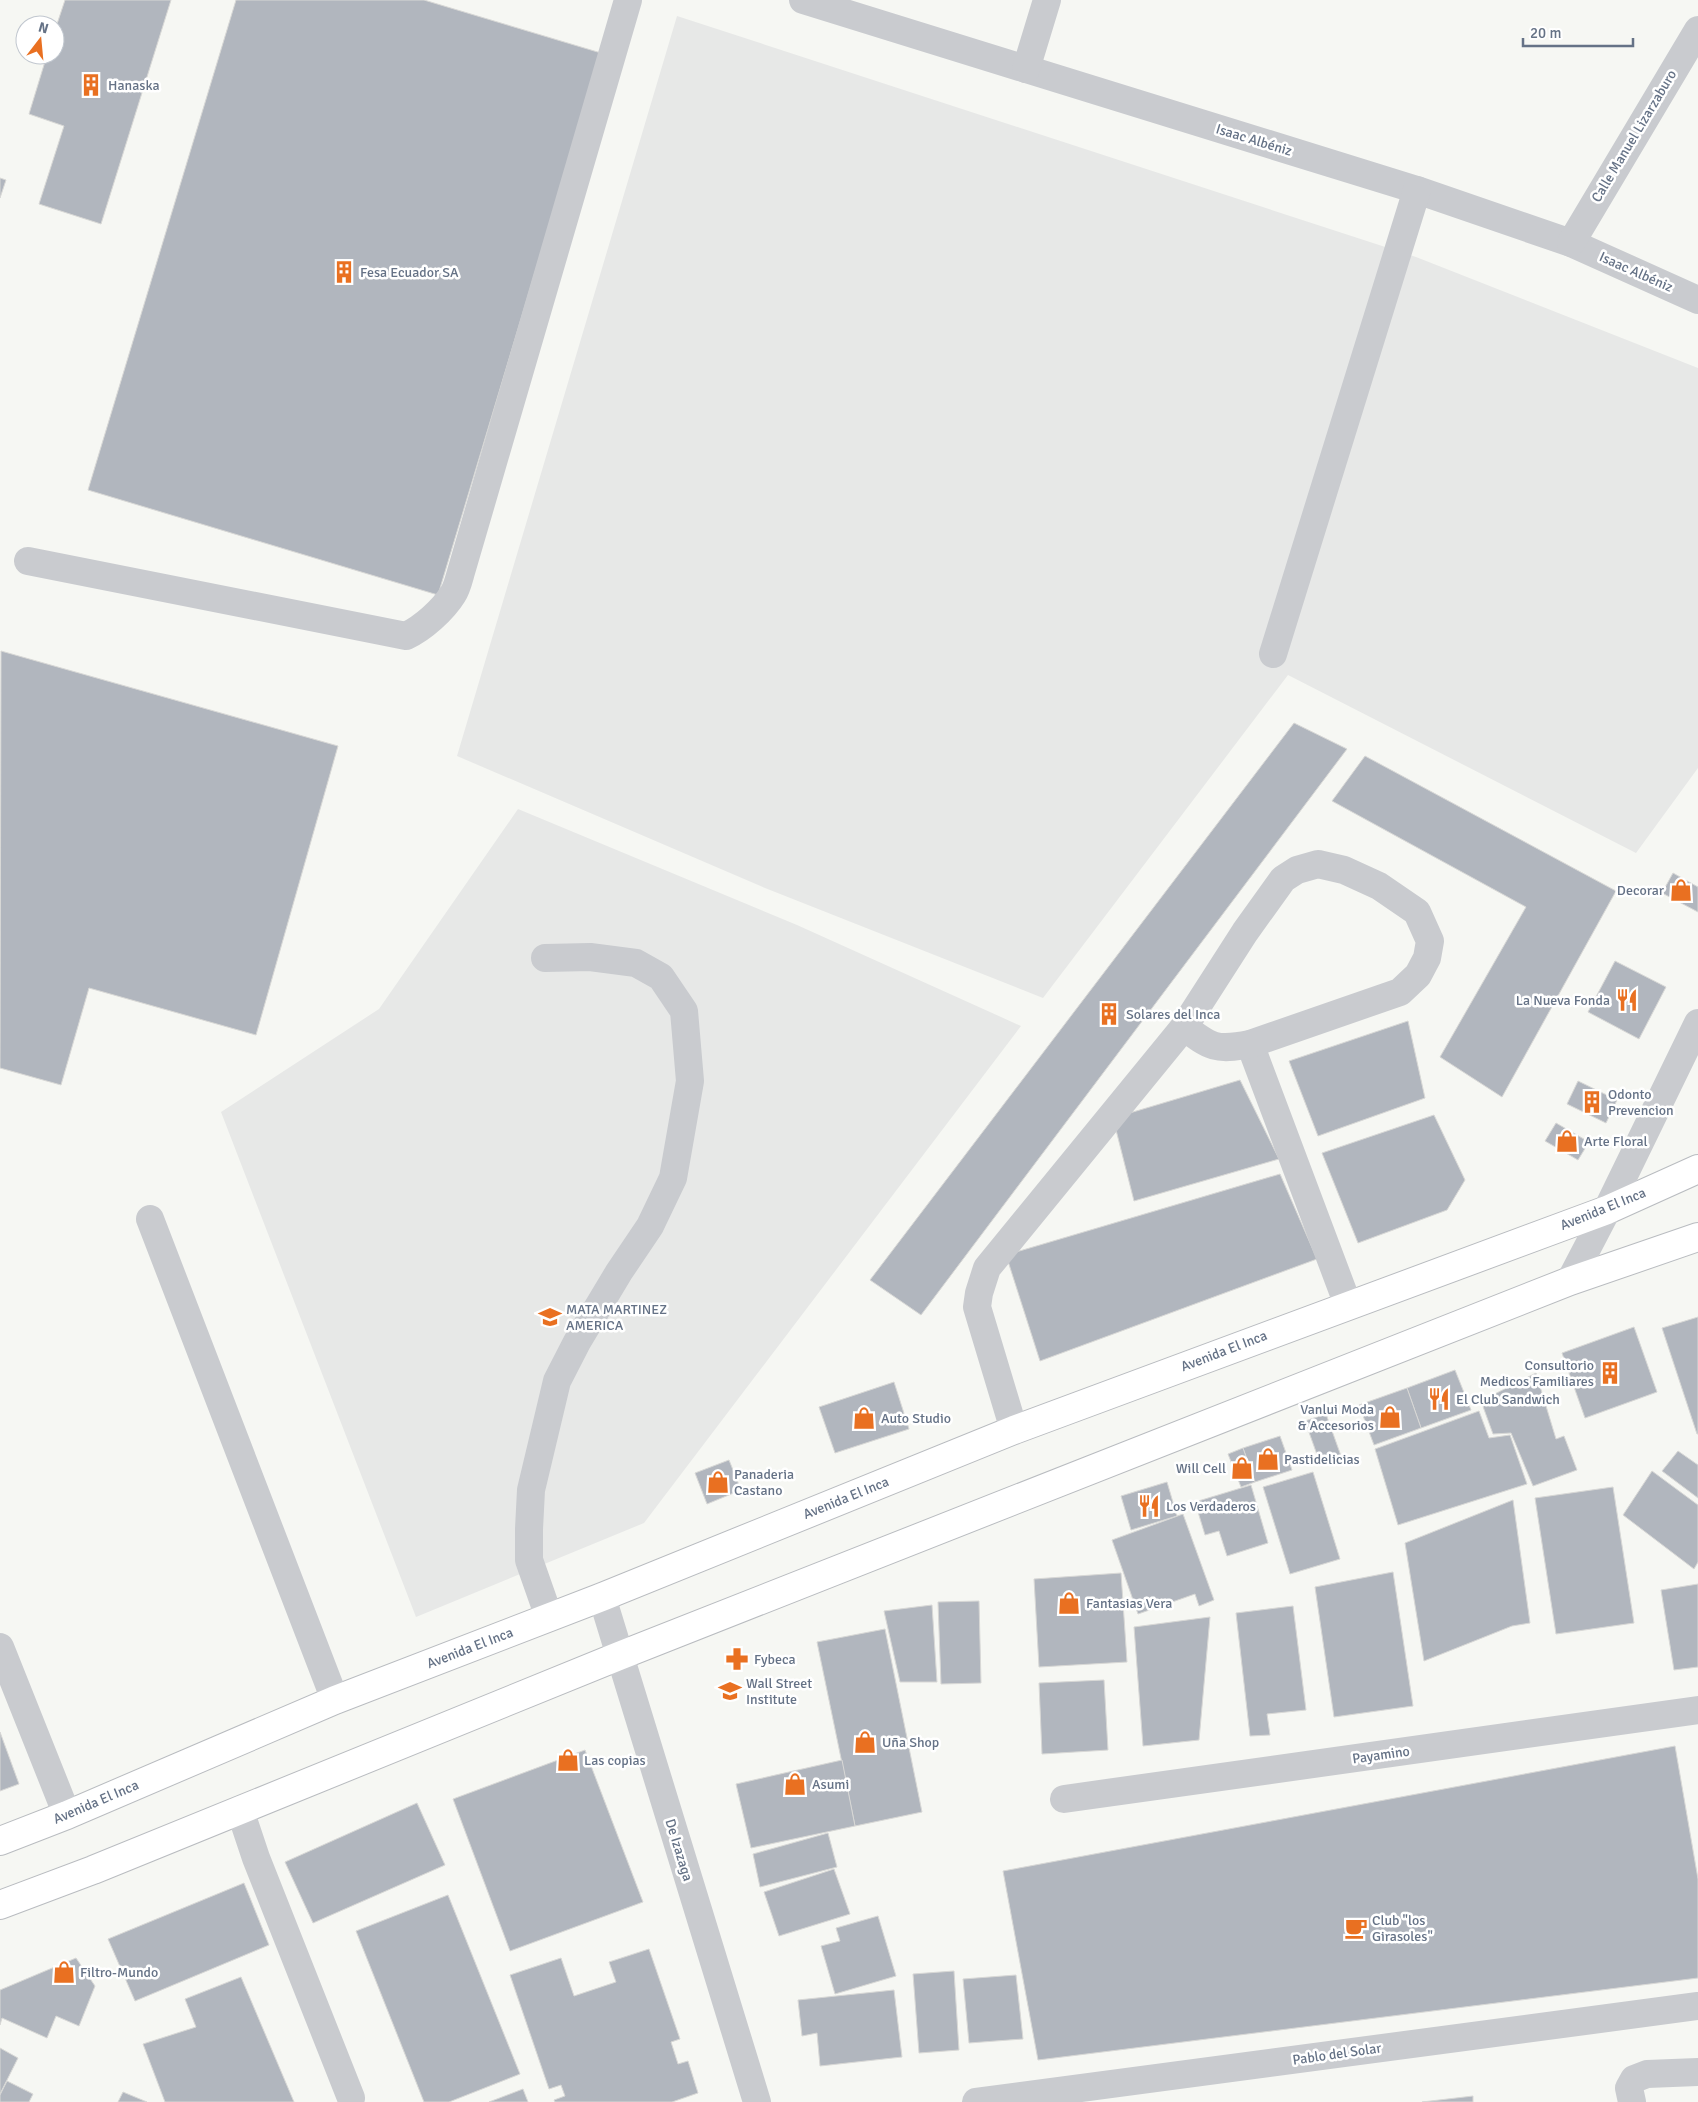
<svg xmlns="http://www.w3.org/2000/svg" width="1698" height="2102" font-family="Signika,sans-serif">
	<rect width="100%" height="100%" fill="#f6f7f3"/>
	<g fill="#e7e8e7">
		<polygon points="677,16 1416,257 1698,368 1698,768 1636,853 1288,675 1043,998 765,888 457,756"/>
		<polygon points="518,809 797,925 1021,1026 644,1523 416,1617 221,1112 379,1009"/>
	</g>
	<g fill="#b1b6be" stroke="#d8d8d6">
		<polygon points="65,0 171,0 101,224 39,204 64,126 29,114 47,55 55,55 55,30"/>
		<polygon points="236,0 424,0 601,53 438,595 88,490"/>
		<polygon points="0,178 6,180 0,198"/>
		<polygon points="1,651 338,746 256,1035 89,988 61,1085 0,1068"/>
		<polygon points="1294,723 1347,749 921,1315 870,1280"/>
		<polygon points="1365,756 1616,891 1502,1097 1440,1057 1526,907 1332,801"/>
		<polygon points="1673,873 1698,887 1698,912 1662,893"/>
		<polygon points="1615,961 1666,987 1639,1039 1588,1012"/>
		<polygon points="1408,1021 1425,1098 1318,1136 1289,1061"/>
		<polygon points="1240,1080 1279,1159 1134,1201 1113,1118"/>
		<polygon points="1578,1081 1617,1100 1606,1123 1567,1104"/>
		<polygon points="1434,1115 1465,1180 1447,1210 1358,1243 1322,1153"/>
		<polygon points="1556,1123 1589,1142 1578,1160 1545,1141"/>
		<polygon points="1280,1174 1317,1259 1040,1361 1006,1255"/>
		<polygon points="1698,1317 1698,1434 1697,1434 1662,1328"/>
		<polygon points="1634,1327 1657,1392 1585,1418 1562,1353"/>
		<polygon points="1455,1370 1471,1410 1421,1428 1407,1388"/>
		<polygon points="1536,1373 1556,1439 1564,1436 1577,1470 1533,1486 1511,1433 1493,1434 1481,1401"/>
		<polygon points="894,1382 909,1429 835,1453 819,1407"/>
		<polygon points="1407,1388 1421,1428 1374,1445 1359,1405"/>
		<polygon points="1479,1411 1489,1438 1510,1435 1527,1484 1398,1525 1375,1449"/>
		<polygon points="1326,1414 1341,1456 1320,1463 1305,1421"/>
		<polygon points="1280,1436 1292,1470 1255,1482 1243,1448"/>
		<polygon points="1243,1448 1255,1482 1241,1487 1228,1454"/>
		<polygon points="1678,1451 1698,1465 1698,1498 1662,1471"/>
		<polygon points="729,1460 741,1490 707,1504 695,1473"/>
		<polygon points="1652,1471 1698,1505 1698,1562 1694,1569 1623,1515"/>
		<polygon points="1313,1472 1340,1559 1290,1574 1263,1487"/>
		<polygon points="1167,1482 1177,1516 1131,1530 1121,1496"/>
		<polygon points="1251,1485 1268,1543 1227,1556 1219,1531 1205,1535 1195,1502"/>
		<polygon points="1613,1487 1634,1623 1556,1634 1535,1498"/>
		<polygon points="1513,1500 1530,1623 1512,1626 1424,1661 1405,1543"/>
		<polygon points="1183,1514 1214,1600 1199,1606 1195,1594 1138,1614 1112,1540"/>
		<polygon points="1393,1572 1413,1706 1334,1717 1315,1587"/>
		<polygon points="1121,1573 1127,1662 1039,1667 1034,1579"/>
		<polygon points="1698,1584 1698,1667 1674,1670 1661,1590"/>
		<polygon points="979,1601 981,1683 941,1684 938,1602"/>
		<polygon points="932,1605 937,1682 900,1682 884,1611"/>
		<polygon points="1293,1606 1306,1710 1267,1714 1270,1735 1250,1736 1236,1613"/>
		<polygon points="1210,1617 1199,1740 1143,1746 1134,1627"/>
		<polygon points="885,1629 922,1812 855,1826 817,1642"/>
		<polygon points="1104,1680 1108,1750 1042,1754 1039,1683"/>
		<polygon points="0,1732 19,1784 0,1791"/>
		<polygon points="1675,1746 1698,1879 1698,1978 1038,2060 1003,1871"/>
		<polygon points="585,1750 643,1902 510,1951 453,1799"/>
		<polygon points="842,1760 855,1826 751,1848 736,1784"/>
		<polygon points="417,1803 445,1865 313,1923 285,1862"/>
		<polygon points="828,1833 837,1867 760,1887 753,1854"/>
		<polygon points="834,1869 850,1914 779,1936 764,1892"/>
		<polygon points="244,1883 269,1945 135,2001 108,1939"/>
		<polygon points="448,1895 520,2074 449,2102 424,2102 356,1931"/>
		<polygon points="878,1916 896,1976 835,1994 821,1946 840,1941 836,1928"/>
		<polygon points="649,1949 680,2039 671,2042 678,2064 688,2061 698,2093 672,2102 555,2102 554,2100 565,2096 561,2085 549,2089 510,1975 561,1958 574,1996 616,1982 609,1962"/>
		<polygon points="76,1958 95,1986 79,2026 56,2016 47,2038 2,2018 0,2025 0,1990"/>
		<polygon points="954,1971 959,2050 919,2053 913,1974"/>
		<polygon points="1016,1975 1023,2039 969,2043 963,1979"/>
		<polygon points="241,1977 294,2102 165,2102 143,2044 196,2027 185,1999"/>
		<polygon points="894,1990 902,2057 820,2066 817,2033 802,2036 798,2000"/>
		<polygon points="0,2048 18,2058 0,2094"/>
		<polygon points="7,2081 33,2094 29,2102 0,2102 0,2095"/>
		<polygon points="523,2089 528,2102 489,2102"/>
		<polygon points="123,2092 147,2102 118,2102"/>
		<polygon points="1473,2096 1473,2102 1422,2102"/>
	</g>
	<g fill="none" stroke-linecap="round" stroke-linejoin="round">
		<defs>
			<g id="major">
				<polyline points="0,1841 67,1815 335,1700 602,1597 1014,1430 1607,1210 1698,1169"/>
				<polyline points="0,1905 93,1870 619,1656 1570,1281 1698,1237"/>
			</g>
		</defs>
		<use href="#major" stroke="#b9bcc0" stroke-width="30"/>
		<g stroke="#c9cbcf" stroke-width="28">
			<polyline points="803,0 1417,190 1571,243 1698,300"/>
			<polyline points="1026,69 1047,0"/>
			<polyline points="1571,243 1698,30"/>
			<path d="M 28,561 L 406,636 C 423,628 443,610 453,594 C 457,588 459,579 461,572 L 628,0"/>
			<polyline points="1273,654 1417,190"/>
			<polyline points="545,958 590,957 636,963 661,977 684,1011 690,1081 673,1178 650,1226 619,1272 577,1342 557,1381 531,1490 529,1529 529,1560 549,1617"/>
			<polyline points="1250,1044 1348,1305"/>
			<polyline points="150,1219 335,1700"/>
			<polyline points="1570,1281 1607,1210 1698,1023"/>
			<path d="M 1014,1430 L 977,1307 L 979,1293 L 987,1268 L 1184,1027 L 1245,932 L 1283,879 L 1297,870 L 1318,864 L 1344,870 L 1379,886 L 1417,912 L 1430,941 L 1427,958 L 1418,975 L 1400,992 L 1250,1044 C 1216,1051 1210,1047 1184,1027"/>
			<polyline points="602,1597 757,2102"/>
			<polyline points="0,1647 67,1815"/>
			<polyline points="1064,1799 1698,1710"/>
			<polyline points="240,1810 256,1858 351,2098"/>
			<polyline points="976,2102 1698,2006"/>
			<polyline points="1632,2102 1629,2088 1634,2079 1647,2074 1698,2072"/>
		</g>
		<use href="#major" stroke="#fff" stroke-width="28"/>
	</g>
	<defs>
		<symbol id="building-bare" viewBox="-9 -9 18 18"><path d="M-4-6H4V6H1V3H-1V6H-4ZM-2.5-4.3h1.7v1.8h-1.7ZM.8-4.3h1.7v1.8H.8ZM-2.5-1h1.7V.8h-1.7ZM.8-1h1.7V.8H.8Z" fill="#e97021" stroke="#fff" stroke-width="2.5" paint-order="stroke"/></symbol>
		<symbol id="shop-bare" viewBox="-9 -9 18 18"><path d="M-5-2.5h2.3a2.7 3.5 0 0 1 5.4 0H5L5.5 6h-11ZM-1.5-2.5h3a1.5 2.3 0 0 0-3 0Z" fill="#e97021" stroke="#fff" stroke-width="2.5" paint-order="stroke"/></symbol>
		<symbol id="restaurant-bare" viewBox="-9 -9 18 18"><path d="M-5-6h1v4h1v-4h1v4h1v-4h1v5L-1.5 .5V6h-2V.5L-5-1ZM5-6V6H3V1.5H1.5Q1.5-4 5-6Z" fill="#e97021" stroke="#fff" stroke-width="2.5" paint-order="stroke"/></symbol>
		<symbol id="school-bare" viewBox="-9 -9 18 18"><path d="M0-5L7-2L0 1L-7-2ZM-4 1L0 2.5L4 1V4Q0 6-4 4Z" fill="#e97021" stroke="#fff" stroke-width="2.5" paint-order="stroke"/></symbol>
		<symbol id="pharmacy-bare" viewBox="-9 -9 18 18"><path d="M-2-6h4v4h4v4h-4v4h-4v-4h-4v-4h4Z" fill="#e97021" stroke="#fff" stroke-width="2.5" paint-order="stroke"/></symbol>
		<symbol id="cafe-bare" viewBox="-9 -9 18 18"><path d="M-5.5-4.5H6V0H3Q3 3.5 0 3.5H-2.5Q-5.5 3.5-5.5 0ZM3-3.2v2h1.7v-2ZM-6 4.5H4V6H-6Z" fill="#e97021" stroke="#fff" stroke-width="2.5" paint-order="stroke"/></symbol>
	</defs>
	<g fill-rule="evenodd">
		<use href="#building-bare" x="75" y="69" width="32" height="32"/>
		<use href="#building-bare" x="328" y="256" width="32" height="32"/>
		<use href="#shop-bare" x="1665" y="874" width="32" height="32"/>
		<use href="#restaurant-bare" x="1611" y="984" width="32" height="32"/>
		<use href="#building-bare" x="1093" y="998" width="32" height="32"/>
		<use href="#building-bare" x="1576" y="1086" width="32" height="32"/>
		<use href="#shop-bare" x="1551" y="1125" width="32" height="32"/>
		<use href="#school-bare" x="534" y="1301" width="32" height="32"/>
		<use href="#building-bare" x="1594" y="1357" width="32" height="32"/>
		<use href="#restaurant-bare" x="1423" y="1383" width="32" height="32"/>
		<use href="#shop-bare" x="1374" y="1401" width="32" height="32"/>
		<use href="#shop-bare" x="848" y="1402" width="32" height="32"/>
		<use href="#shop-bare" x="1252" y="1443" width="32" height="32"/>
		<use href="#shop-bare" x="1226" y="1452" width="32" height="32"/>
		<use href="#shop-bare" x="702" y="1466" width="32" height="32"/>
		<use href="#restaurant-bare" x="1133" y="1490" width="32" height="32"/>
		<use href="#shop-bare" x="1053" y="1587" width="32" height="32"/>
		<use href="#pharmacy-bare" x="721" y="1643" width="32" height="32"/>
		<use href="#school-bare" x="714" y="1675" width="32" height="32"/>
		<use href="#shop-bare" x="849" y="1726" width="32" height="32"/>
		<use href="#shop-bare" x="552" y="1744" width="32" height="32"/>
		<use href="#shop-bare" x="779" y="1768" width="32" height="32"/>
		<use href="#cafe-bare" x="1340" y="1912" width="32" height="32"/>
		<use href="#shop-bare" x="48" y="1956" width="32" height="32"/>
	</g>
	<g text-anchor="middle" dominant-baseline="central" stroke-width="5" stroke-linejoin="round" paint-order="stroke">
		<g font-size="14" fill="#657286" stroke="#fff" text-anchor="start">
			<text x="108" y="85">Hanaska</text>
			<text x="360" y="272">Fesa Ecuador SA</text>
			<text x="1664" y="890" text-anchor="end">Decorar</text>
			<text x="1610" y="1000" text-anchor="end">La Nueva Fonda</text>
			<text x="1126" y="1014">Solares del Inca</text>
			<text x="1608" y="1094">Odonto<tspan x="1608" dy="16">Prevencion</tspan></text>
			<text x="1584" y="1141">Arte Floral</text>
			<text x="566" y="1309">MATA MARTINEZ<tspan x="566" dy="16">AMERICA</tspan></text>
			<text x="1594" y="1365" text-anchor="end">Consultorio<tspan x="1594" dy="16">Medicos Familiares</tspan></text>
			<text x="1456" y="1399">El Club Sandwich</text>
			<text x="1374" y="1409" text-anchor="end">Vanlui Moda<tspan x="1374" dy="16">&amp; Accesorios</tspan></text>
			<text x="881" y="1418">Auto Studio</text>
			<text x="1284" y="1459">Pastidelicias</text>
			<text x="1226" y="1468" text-anchor="end">Will Cell</text>
			<text x="734" y="1474">Panaderia<tspan x="734" dy="16">Castano</tspan></text>
			<text x="1166" y="1506">Los Verdaderos</text>
			<text x="1086" y="1603">Fantasias Vera</text>
			<text x="754" y="1659">Fybeca</text>
			<text x="746" y="1683">Wall Street<tspan x="746" dy="16">Institute</tspan></text>
			<text x="882" y="1742">Uña Shop</text>
			<text x="584" y="1760">Las copias</text>
			<text x="812" y="1784">Asumi</text>
			<text x="1372" y="1920">Club "los<tspan x="1372" dy="16">Girasoles"</tspan></text>
			<text x="80" y="1972">Filtro-Mundo</text>
		</g>
		<g font-size="14" fill="#657286" stroke="#fff">
			<text transform="translate(1634 136) rotate(-59)">Calle Manuel Lizarzaburo</text>
			<text transform="translate(1254 140) rotate(17)">Isaac Albéniz</text>
			<text transform="translate(1636 272) rotate(24)">Isaac Albéniz</text>
			<text transform="translate(1603 1209) rotate(-22)">Avenida El Inca</text>
			<text transform="translate(1224 1351) rotate(-21)">Avenida El Inca</text>
			<text transform="translate(846 1498) rotate(-22)">Avenida El Inca</text>
			<text transform="translate(470 1648) rotate(-21)">Avenida El Inca</text>
			<text transform="translate(1381 1755) rotate(-8)">Payamino</text>
			<text transform="translate(96 1802) rotate(-23)">Avenida El Inca</text>
			<text transform="translate(679 1850) rotate(73)">De Izazaga</text>
			<text transform="translate(1337 2054) rotate(-8)">Pablo del Solar</text>
		</g>
	</g>
	<g transform="translate(40 40) rotate(16)"><circle r="24" fill="#ffffff" stroke="#c1c7cf"/>
	<path d="M0-4L9 19L0 12L-9 19Z" fill="#e97021"/>
	<text y="-8" font-size="14" font-weight="bold" text-anchor="middle" fill="#657286">N</text>
	</g>
	<path d="M1523 38v8h110v-8" fill="none" stroke="#657286" stroke-width="2.5"/>
	<text x="1530" y="38" font-size="15" fill="#657286" stroke="#ffffff" stroke-width="4" paint-order="stroke">20 m</text>
</svg>
